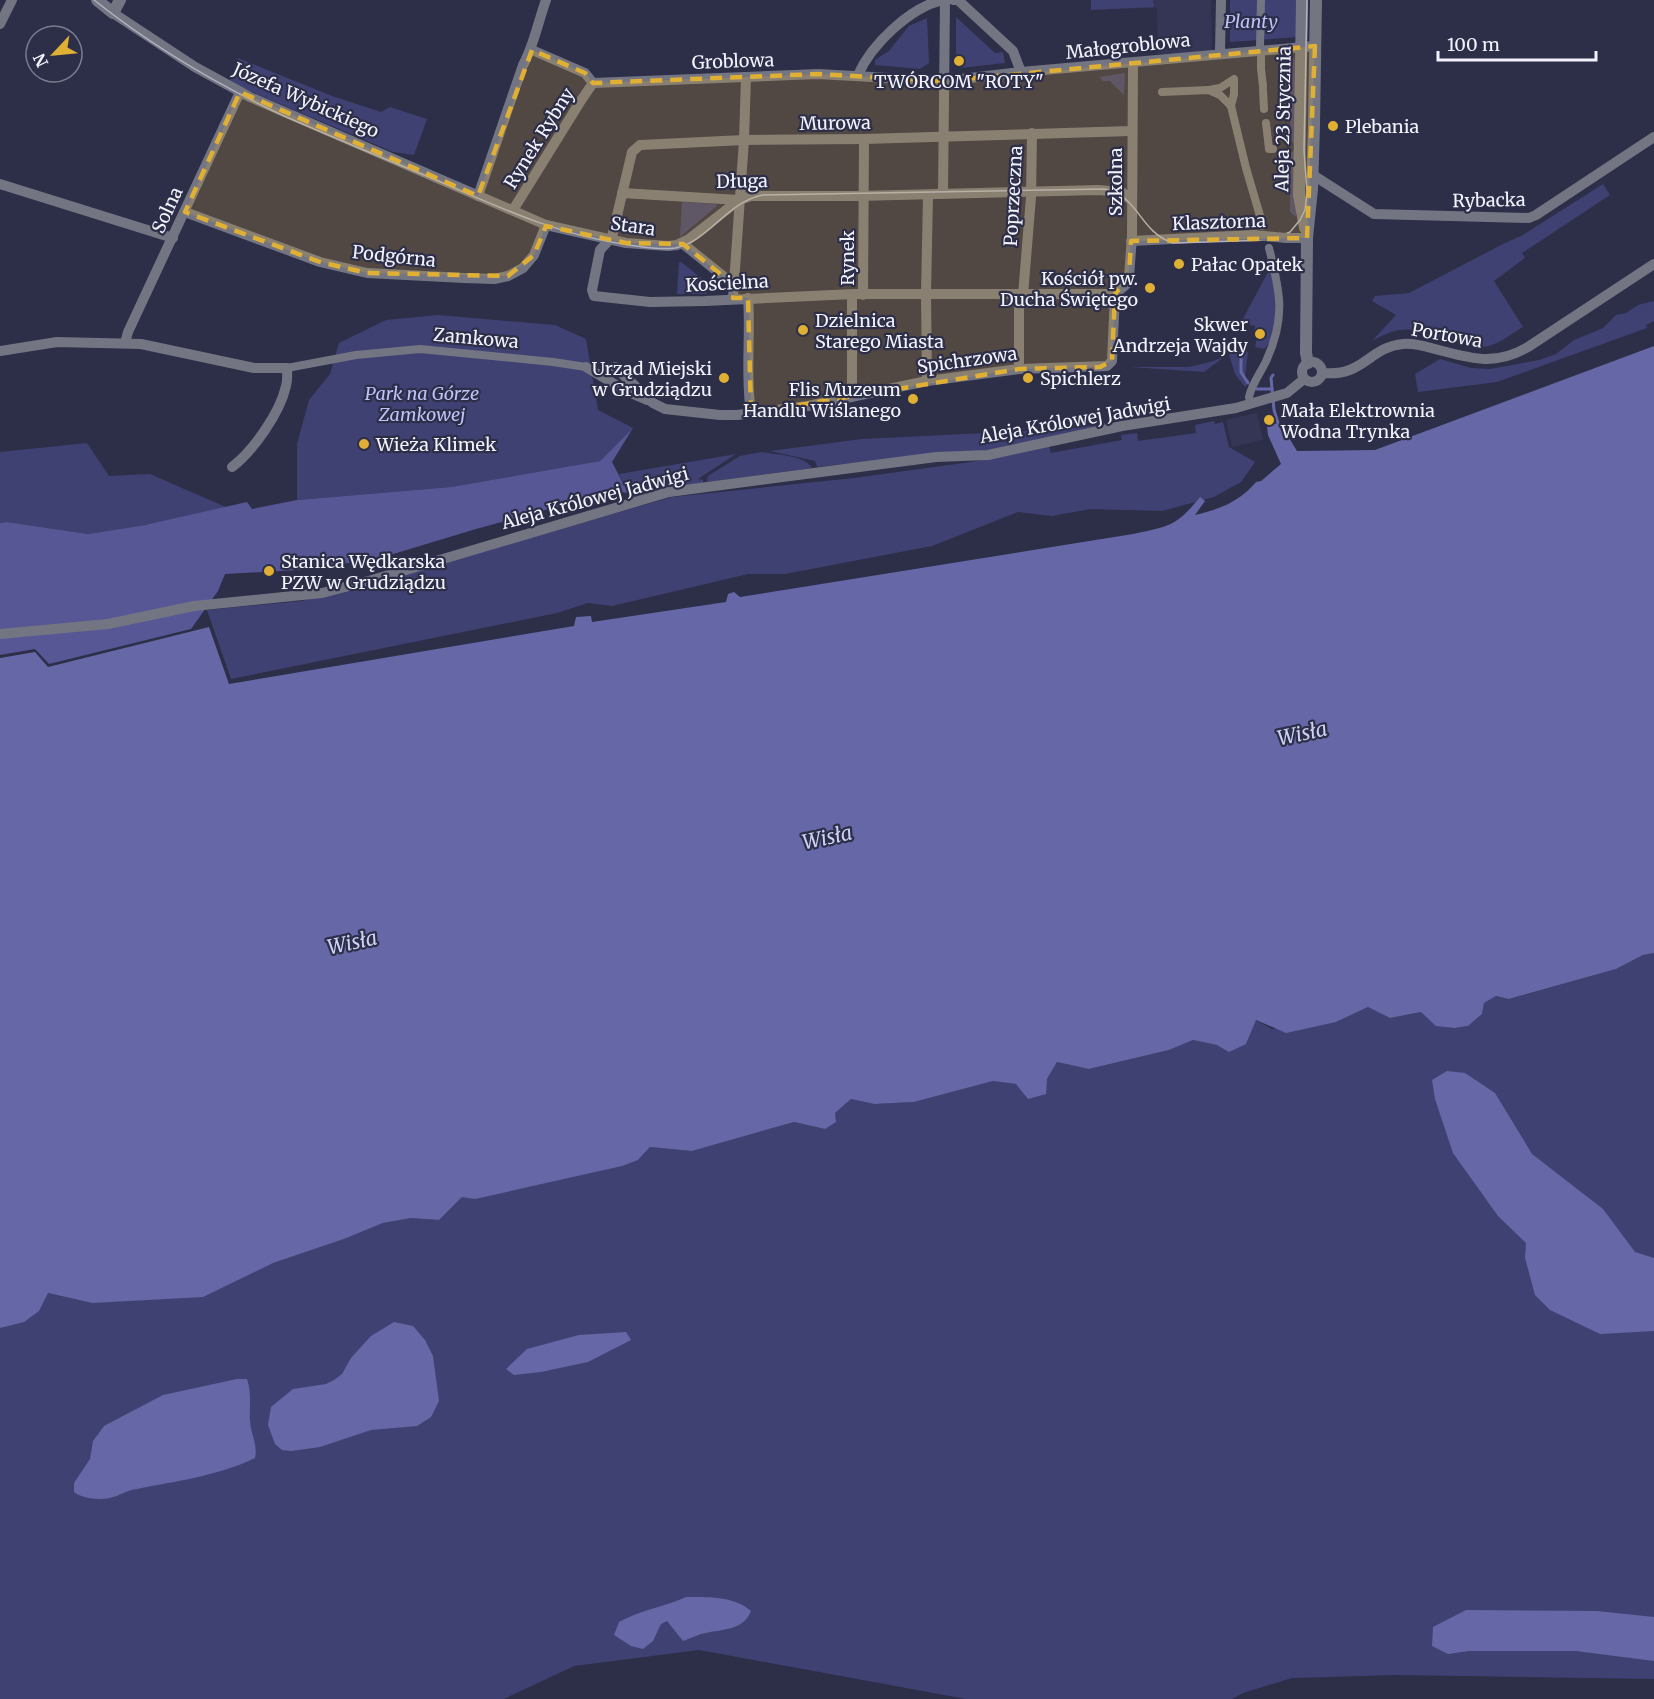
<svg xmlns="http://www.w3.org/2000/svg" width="1654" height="1699" font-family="Merriweather,serif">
	<rect width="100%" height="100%" fill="#2d2e48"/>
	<g fill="#353656">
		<polygon points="1091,0 1211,0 1212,53 1158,54 1157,8 1091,9"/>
		<polygon points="1257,413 1263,440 1232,447 1226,420"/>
	</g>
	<g fill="#404173">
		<polygon points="1091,0 1153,0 1154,7 1091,10"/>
		<polygon points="1230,0 1299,0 1298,37 1230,42"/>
		<polygon points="956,17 995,53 1003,52 1005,63 960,68 961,60 956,58"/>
		<polygon points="927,18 929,63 920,69 875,65 875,60 889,51 909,26"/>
		<polygon points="1291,55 1297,62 1297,142 1290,142"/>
		<polygon points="238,58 332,96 381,112 390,107 427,119 414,155 393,152 229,82"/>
		<polygon points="1125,73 1124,95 1110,81 1103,81 1099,77"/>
		<polygon points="1297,151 1296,217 1290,212 1290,152"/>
		<path d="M 1603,184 L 1610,195 L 1522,253 L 1525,258 L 1494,281 L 1523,327 C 1511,334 1496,347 1481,347 C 1473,347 1465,344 1457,342 C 1422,332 1407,320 1372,341 L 1396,315 L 1372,301 L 1375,296 L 1409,293 L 1503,244 L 1523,235 Z"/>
		<polygon points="682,202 716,204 717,206 680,237"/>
		<polygon points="681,262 710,285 711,288 706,294 677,294 679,263"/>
		<path d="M 1271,271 C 1275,292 1282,334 1264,349 L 1255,347 L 1257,338 L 1253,336 L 1255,326 L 1242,323 L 1244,317 L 1268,272 Z"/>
		<polygon points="1654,301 1654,321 1646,325 1647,328 1497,382 1418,392 1415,374 1440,359 1471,368 1490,369 1539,360 1556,354 1574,340 1603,328 1616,315 1626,313 1638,305"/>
		<polygon points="438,315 555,325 586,339 598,410 633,428 600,461 451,487 297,500 297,444 309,400 330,374 339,343 386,320"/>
		<polygon points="1236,349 1248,352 1245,377 1250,381 1245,387 1235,374 1229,355"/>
		<polygon points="1224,357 1204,372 1130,367 1189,367 1210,362"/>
		<polygon points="1214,421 1215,424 1223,422 1229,447 1255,462 1241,482 1214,497 1162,511 1091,509 1052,516 1018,512 932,546 785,574 748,574 612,606 588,603 557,613 231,679 207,610 302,601 354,588 672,497 854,478 978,461 1049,445 1051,453 1122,440 1121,435 1137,433 1138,441 1196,433 1195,425"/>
		<polygon points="1114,422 998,450 941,453 817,467 815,461 770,451 862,439 1067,429"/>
		<polygon points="87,443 109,476 150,474 228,508 145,525 88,534 7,522 0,523 0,452"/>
		<path d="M 762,452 C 776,455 805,455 812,468 L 707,482 L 708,476 L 740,456 Z"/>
		<polygon points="736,454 698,479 703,480 703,483 631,499 619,474"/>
		<polygon points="1654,953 1654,1679 1396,1675 1292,1678 1243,1693 1232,1699 966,1699 699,1650 574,1666 504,1699 0,1699 0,1328 47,1293 92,1303 273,1263 344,1239 383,1223 411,1218 439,1220 462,1197 638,1160 650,1147 692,1151 794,1122 825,1129 835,1113 851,1099 874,1104 914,1102 993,1081 1016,1084 1047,1079 1057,1062 1090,1069 1169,1050 1193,1040 1217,1045 1246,1044 1255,1020 1272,1029 1336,1022 1368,1007 1390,1018 1421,1012 1455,1028 1468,1026 1482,1014 1484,1003 1496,996 1510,999 1616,969 1643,955"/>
	</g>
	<polygon fill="#565794" points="633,428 612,462 628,493 615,491 476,529 390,555 316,569 225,574 218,591 191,629 49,664 35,649 0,655 0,523 7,522 88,534 145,525 247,502 252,509 297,500 451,487 600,461"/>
	<g fill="#6667a6">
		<path d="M 1654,346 L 1654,953 L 1643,955 L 1616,969 L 1509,999 L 1496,996 L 1484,1003 L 1482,1014 L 1468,1026 L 1455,1028 L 1436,1026 L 1421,1012 L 1390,1018 L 1368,1007 L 1336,1022 L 1286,1033 L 1256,1020 L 1246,1044 L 1229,1052 L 1217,1045 L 1193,1040 L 1169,1050 L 1089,1069 L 1057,1062 L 1047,1079 L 1046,1094 L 1028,1099 L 1016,1084 L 993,1081 L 914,1102 L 874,1104 L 851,1099 L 835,1113 L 836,1122 L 825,1129 L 794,1122 L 692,1151 L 650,1147 L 638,1160 L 622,1166 L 475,1199 L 462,1197 L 439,1220 L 411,1218 L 383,1223 L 344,1239 L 273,1263 L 203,1297 L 92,1303 L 48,1293 L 39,1311 L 24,1322 L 0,1328 L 0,658 L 35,652 L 48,667 L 209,627 L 229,684 L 574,626 L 576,617 L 591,616 L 592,622 L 726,602 L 728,594 L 734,592 L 740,597 L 1133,534 C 1169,526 1176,527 1200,497 L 1205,501 L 1195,515 C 1220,509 1239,502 1256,482 L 1261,481 L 1281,464 L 1268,435 L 1267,425 L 1280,423 L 1297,451 L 1375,450 Z"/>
		<polygon points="1447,1071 1465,1073 1495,1093 1532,1154 1603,1209 1635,1252 1654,1258 1654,1331 1600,1334 1550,1310 1535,1295 1525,1258 1526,1243 1498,1216 1453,1153 1435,1099 1432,1080"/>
		<polygon points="394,1322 413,1326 425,1340 433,1356 439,1401 431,1417 417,1426 371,1430 320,1447 291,1451 282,1450 275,1444 268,1425 271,1407 293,1389 326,1384 334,1380 342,1374 351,1358 371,1336"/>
		<polygon points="626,1332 631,1340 588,1362 541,1372 514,1375 506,1369 527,1349 579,1335"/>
		<path d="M 237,1379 L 247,1379 C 252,1393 249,1407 250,1421 C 251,1435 258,1445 255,1458 C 218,1476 176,1481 137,1489 C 127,1490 119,1496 110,1498 C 98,1500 83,1499 74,1492 L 74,1483 L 90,1459 L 93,1441 L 104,1426 L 163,1395 Z"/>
		<path d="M 686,1597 C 708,1597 734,1596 751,1611 C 743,1632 719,1629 701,1634 C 695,1636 689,1639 683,1641 L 667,1621 L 661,1624 L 653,1641 L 643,1649 L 631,1646 L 614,1635 L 619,1622 C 640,1610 664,1607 686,1597 Z"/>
		<polygon points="1466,1610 1597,1611 1654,1617 1654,1661 1576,1651 1469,1651 1448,1654 1432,1646 1433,1627"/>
	</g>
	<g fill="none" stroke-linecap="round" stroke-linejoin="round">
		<g stroke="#6667a6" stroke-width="3">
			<polyline points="1241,350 1241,372 1248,383"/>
			<polyline points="1273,375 1271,378 1274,410 1278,423"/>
			<polyline points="1257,389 1272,389"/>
		</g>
		<g stroke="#747583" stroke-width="8">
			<polyline points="1260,46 1261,0"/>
			<polyline points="1261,56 1261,68"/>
			<polyline points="1261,69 1263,86"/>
			<polyline points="1209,90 1220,88 1234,79 1234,94 1231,106"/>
			<polyline points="1263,90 1264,109"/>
			<polyline points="1162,92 1209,90 1220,95 1231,106 1246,168 1263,226"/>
			<polyline points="1266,123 1269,149 1273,149"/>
			<polyline points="287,368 356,355 420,349 553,362 586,367"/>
			<path d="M 1249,397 C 1252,383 1262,371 1267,359 C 1286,317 1280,291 1269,248"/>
		</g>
		<g stroke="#747583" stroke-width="10">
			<polyline points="953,0 958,0 1013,51 1021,72"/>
			<polyline points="113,13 195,67 250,97 546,225 626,243 668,246 677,245 689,239 739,200"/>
			<polyline points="0,24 12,0"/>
			<polyline points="532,50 585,73 593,83"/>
			<polyline points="1220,53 1221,0"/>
			<path d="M 858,75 C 871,45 910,7 943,0"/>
			<polyline points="593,83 818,74 944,81 1021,72 1315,46"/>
			<polyline points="1313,175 1374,214 1529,218 1536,215 1654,137"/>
			<polyline points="0,184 173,238"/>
			<polyline points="622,193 739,200 751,196 857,196 1098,190 1122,192 1132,201"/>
			<polyline points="943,194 945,0"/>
			<path d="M 478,196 L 523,65 C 534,45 538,22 546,0"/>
			<polyline points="513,210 580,102 593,83"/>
			<polyline points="185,212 320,262 367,273 464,278 494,279 508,276 523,268 534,255 546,225"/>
			<polyline points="1286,238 1307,238"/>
			<polyline points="1131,241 1254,235"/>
			<polyline points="682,243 728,280 734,281"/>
			<polyline points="1115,294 854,294 705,301 650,302 594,296 592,290 600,250 612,237 632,152 640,145 744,140 864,139 1131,131"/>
			<polyline points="1115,294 1127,284 1129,277 1132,236 1133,63"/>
			<polyline points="852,295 852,397"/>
			<polyline points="863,295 864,139"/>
			<polyline points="733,298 744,140 746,77"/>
			<path d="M 748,298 C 751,336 745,375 751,413"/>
			<polyline points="125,343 128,332 240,92"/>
			<path d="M 0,351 L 57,342 L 141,344 L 254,368 L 287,368 C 287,374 288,380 286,386 C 280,413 253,451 232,467"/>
			<circle cx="1312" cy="372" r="10"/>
			<polyline points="586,367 626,391 647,400"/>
			<polyline points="615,367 653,403 665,409 720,415"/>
			<polyline points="1019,369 1019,309 1023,295 1031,197 1032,133"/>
			<path d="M 1323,373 C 1364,377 1369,347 1403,344 C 1414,343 1424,346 1435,349 C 1470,358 1494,367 1528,347 L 1654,264"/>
			<polyline points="927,381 926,294 928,195"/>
			<polyline points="723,415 737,415 808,406 927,381 1019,369 1107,366 1112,361 1115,294"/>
			<polyline points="0,634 108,624 194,606 322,593 372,580 669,492 936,457 988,455 1122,426 1236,408 1287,393 1304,379"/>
		</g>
		<g stroke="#747583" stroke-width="12">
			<polyline points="97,0 113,13 120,0"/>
			<polyline points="1302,0 1299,195 1305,228"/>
			<polyline points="1308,363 1306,353 1307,238 1312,189 1314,125 1316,0"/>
		</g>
		<path stroke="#b0b1c1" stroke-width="1.5" d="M 94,0 C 153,47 216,84 284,116 C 335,138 385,159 436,180 C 501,208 557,235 629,245 C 644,247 660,250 675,248 C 708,242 728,201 763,195 L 1104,189 C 1139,195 1139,232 1173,243 L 1271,240 L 1290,232 L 1300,220 L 1305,210 L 1307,193 L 1304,150 L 1307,0"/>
		<polyline stroke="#747583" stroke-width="10" points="1254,235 1286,238"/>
	</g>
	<path fill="#dfb034" fill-opacity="0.2" stroke="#dfb034" stroke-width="4.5" stroke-dasharray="12 8" stroke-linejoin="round" d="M 1315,46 L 1307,238 L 1131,241 L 1129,277 L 1115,294 L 1112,361 L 1100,367 L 1019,369 L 751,413 L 748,298 L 733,298 L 734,285 L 683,244 L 626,243 L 546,226 L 534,255 L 508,276 L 367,273 L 320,262 L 185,212 L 240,92 L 478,196 L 532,50 L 585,73 L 593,83 L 818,74 L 944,81 Z"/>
	<g fill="#dfb034" stroke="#2d2e48" stroke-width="2">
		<circle cx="959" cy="61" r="6"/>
		<circle cx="1333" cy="126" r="6"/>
		<circle cx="1179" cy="264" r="6"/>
		<circle cx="1150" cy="288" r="6"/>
		<circle cx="803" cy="330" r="6"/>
		<circle cx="1260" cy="334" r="6"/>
		<circle cx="724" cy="378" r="6"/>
		<circle cx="1028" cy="378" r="6"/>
		<circle cx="913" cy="399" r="6"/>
		<circle cx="1269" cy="420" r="6"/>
		<circle cx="364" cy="444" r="6"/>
		<circle cx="269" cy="571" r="6"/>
	</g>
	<g text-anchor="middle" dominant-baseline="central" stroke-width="4.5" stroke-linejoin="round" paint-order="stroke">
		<g font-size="18" font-style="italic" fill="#c0c3fa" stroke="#2d2e48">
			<text x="1251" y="21">Planty</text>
			<text x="422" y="393">Park na Górze<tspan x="422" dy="21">Zamkowej</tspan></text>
		</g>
		<g font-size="18" fill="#f2f3fd" stroke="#2d2e48">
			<text transform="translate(1128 46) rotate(-6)">Małogroblowa</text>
			<text transform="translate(733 61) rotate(-2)">Groblowa</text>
			<text transform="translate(306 100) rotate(24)">Józefa Wybickiego</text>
			<text transform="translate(1283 119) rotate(-89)">Aleja 23 Stycznia</text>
			<text transform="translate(835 123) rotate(-1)">Murowa</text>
			<text transform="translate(539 138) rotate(-58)">Rynek Rybny</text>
			<text transform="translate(742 181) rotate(-1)">Długa</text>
			<text transform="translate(1115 182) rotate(-90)">Szkolna</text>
			<text transform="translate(1013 196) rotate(-87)">Poprzeczna</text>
			<text transform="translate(1489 200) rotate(-1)">Rybacka</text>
			<text transform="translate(167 210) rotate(-65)">Solna</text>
			<text transform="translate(1219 222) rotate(-2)">Klasztorna</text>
			<text transform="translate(633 226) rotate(8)">Stara</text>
			<text transform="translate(394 256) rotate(6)">Podgórna</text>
			<text transform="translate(847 258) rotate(-90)">Rynek</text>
			<text transform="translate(727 283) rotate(-3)">Kościelna</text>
			<text transform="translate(1447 335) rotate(10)">Portowa</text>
			<text transform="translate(476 338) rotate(5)">Zamkowa</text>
			<text transform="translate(967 360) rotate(-8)">Spichrzowa</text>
			<text transform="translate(1075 420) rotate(-10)">Aleja Królowej Jadwigi</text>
			<text transform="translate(595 498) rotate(-15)">Aleja Królowej Jadwigi</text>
		</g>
		<g font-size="18" fill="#f2f3fd" stroke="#2d2e48" text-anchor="start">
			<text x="959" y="81" text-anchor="middle">TWÓRCOM "ROTY"</text>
			<text x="1345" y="126">Plebania</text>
			<text x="1191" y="264">Pałac Opatek</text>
			<text x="1138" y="278" text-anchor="end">Kościół pw.<tspan x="1138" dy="21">Ducha Świętego</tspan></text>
			<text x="815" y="320">Dzielnica<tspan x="815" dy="21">Starego Miasta</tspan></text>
			<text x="1248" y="324" text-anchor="end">Skwer<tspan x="1248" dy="21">Andrzeja Wajdy</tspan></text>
			<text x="712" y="368" text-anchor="end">Urząd Miejski<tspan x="712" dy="21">w Grudziądzu</tspan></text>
			<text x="1040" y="378">Spichlerz</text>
			<text x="901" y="389" text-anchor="end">Flis Muzeum<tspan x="901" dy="21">Handlu Wiślanego</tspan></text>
			<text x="1281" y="410">Mała Elektrownia<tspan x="1281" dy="21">Wodna Trynka</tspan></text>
			<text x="376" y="444">Wieża Klimek</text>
			<text x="281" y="561">Stanica Wędkarska<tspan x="281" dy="21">PZW w Grudziądzu</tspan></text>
		</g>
		<g font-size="20" font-style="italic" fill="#ced1f6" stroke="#2d2e48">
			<text transform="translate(1302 733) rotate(-12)">Wisła</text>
			<text transform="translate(827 837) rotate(-12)">Wisła</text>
			<text transform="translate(352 942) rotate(-12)">Wisła</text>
		</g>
	</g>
	<g transform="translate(54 54) rotate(244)"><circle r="28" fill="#2d2e48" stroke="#7c7d90" stroke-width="1.5"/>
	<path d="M0-4.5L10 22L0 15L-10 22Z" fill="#dfb034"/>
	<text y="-9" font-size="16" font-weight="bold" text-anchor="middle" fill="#f2f3fd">N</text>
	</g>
	<path d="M1438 51v9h158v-9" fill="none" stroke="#f2f3fd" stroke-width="3"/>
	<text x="1447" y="51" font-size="18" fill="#f2f3fd" stroke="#2d2e48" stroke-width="4.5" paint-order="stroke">100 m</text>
</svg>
